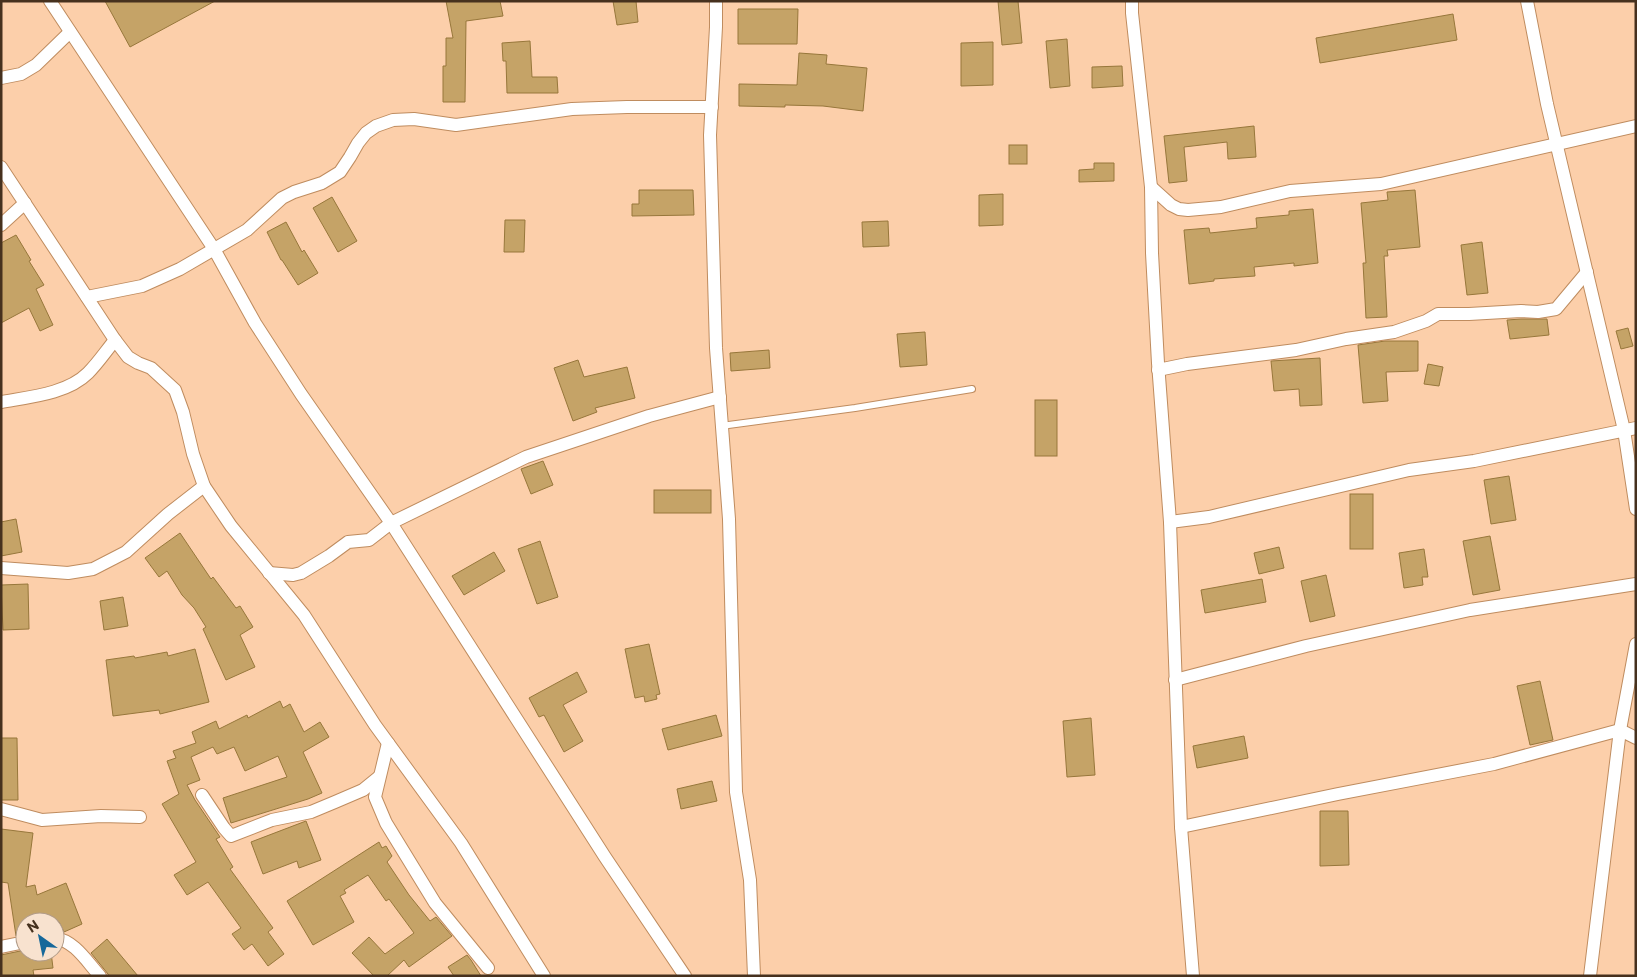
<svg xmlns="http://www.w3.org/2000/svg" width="1637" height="977" font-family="Commissioner,sans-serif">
	<rect width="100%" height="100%" fill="#fccfaa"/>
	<g fill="#c5a367" stroke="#97773b">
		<polygon points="105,1 215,1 130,47"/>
		<polygon points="446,1 500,1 503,16 466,21 465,102 443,102 443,66 446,66 446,38 453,38"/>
		<polygon points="613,1 636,1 638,22 617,25"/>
		<polygon points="998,1 1018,1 1022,43 1002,45"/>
		<polygon points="738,9 798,9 797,44 738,44"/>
		<polygon points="1453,14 1457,40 1320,63 1316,38"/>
		<polygon points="1067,39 1070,86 1050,88 1046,41"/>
		<polygon points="530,41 532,77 557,77 558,93 507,93 506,61 503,61 502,43"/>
		<polygon points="993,42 993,85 961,86 961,43"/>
		<polygon points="799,53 827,55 826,64 867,68 863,111 823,106 785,105 785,107 739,106 739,84 797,85"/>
		<polygon points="1122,66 1123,86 1092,88 1092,67"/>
		<polygon points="1254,126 1256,157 1228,159 1227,142 1184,147 1187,181 1169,183 1164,136"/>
		<rect x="1009" y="145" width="18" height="19"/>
		<polygon points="1094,163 1114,163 1114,181 1079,182 1079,170 1094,169"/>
		<polygon points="639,190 693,190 694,215 632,216 632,204 639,204"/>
		<polygon points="1415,190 1420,247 1387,250 1388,256 1384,256 1387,317 1366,318 1363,263 1366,263 1361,203 1388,200 1387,192"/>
		<polygon points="1003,194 1003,225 979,226 979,195"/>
		<polygon points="332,197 357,241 338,252 313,208"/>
		<polygon points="1313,209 1318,263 1294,266 1294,263 1254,267 1255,276 1214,279 1214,281 1189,284 1184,230 1209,228 1210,233 1257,228 1256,218 1289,215 1289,211"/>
		<polygon points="505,220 525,220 524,252 504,252"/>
		<polygon points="888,221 889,246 863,247 862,222"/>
		<polygon points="286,222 302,252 304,250 318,273 298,285 282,260 281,260 267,232"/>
		<polygon points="16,235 31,260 29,261 44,285 36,289 53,325 40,331 29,308 1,323 1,243"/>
		<polygon points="1482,242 1488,293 1467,295 1461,245"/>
		<polygon points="1521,319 1547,319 1549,335 1510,339 1507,320"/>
		<polygon points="1628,328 1633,346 1621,349 1616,331"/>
		<polygon points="925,332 927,365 900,367 897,334"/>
		<polygon points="1385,341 1418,341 1418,371 1386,372 1388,401 1363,403 1358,345"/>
		<polygon points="769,350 770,368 731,371 730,353"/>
		<polygon points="1320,358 1322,405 1300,406 1299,389 1274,391 1271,361"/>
		<polygon points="578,360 584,377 627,367 635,398 595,408 597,412 573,421 554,368"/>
		<polygon points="1428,364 1443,367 1439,386 1424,384"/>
		<rect x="1035" y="400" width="22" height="56"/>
		<polygon points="543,461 553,485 531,494 521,469"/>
		<polygon points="1509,476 1516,520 1491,524 1484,480"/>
		<rect x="654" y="490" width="57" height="23"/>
		<rect x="1350" y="494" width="23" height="55"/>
		<polygon points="16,519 22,552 1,556 1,522"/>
		<polygon points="180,533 211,579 213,577 236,608 240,606 253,627 240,635 255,667 226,680 203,629 206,627 194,608 182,595 167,571 159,577 145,558"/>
		<polygon points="1490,536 1500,590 1473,595 1463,541"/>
		<polygon points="540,541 558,597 537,604 518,549"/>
		<polygon points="1279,547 1284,568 1259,574 1254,553"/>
		<polygon points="1424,549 1428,577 1422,577 1423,585 1404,588 1399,553"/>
		<polygon points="494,552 505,571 464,595 452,576"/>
		<polygon points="1326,575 1335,616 1310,622 1301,581"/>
		<polygon points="1262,579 1266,602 1205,613 1201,590"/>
		<polygon points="28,584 29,629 3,630 1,585"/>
		<polygon points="123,597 128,626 104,630 100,601"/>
		<polygon points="649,644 660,694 656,695 657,699 645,702 644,696 635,698 625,649"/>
		<polygon points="195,649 209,702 160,714 159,710 113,716 106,660 134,656 135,658 167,652 168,656"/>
		<polygon points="577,672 587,692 563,705 583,741 564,752 544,715 539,717 529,698"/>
		<polygon points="1540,681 1553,740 1530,745 1517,686"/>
		<polygon points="280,701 283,708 290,704 304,732 320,722 329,737 303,752 322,793 308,799 231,823 223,798 287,777 278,756 245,771 234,747 217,754 213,747 191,757 200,780 187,785 195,800 220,837 216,839 233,867 230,869 273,928 268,932 284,954 268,966 252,944 244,950 232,934 241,928 208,882 187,895 174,875 196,862 162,804 179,794 167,761 176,758 173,751 196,743 192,732 216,721 219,729 247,715 248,718"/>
		<polygon points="716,715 722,736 668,750 662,729"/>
		<polygon points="1091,718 1095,775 1067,777 1063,721"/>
		<polygon points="1244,736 1248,758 1197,768 1193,746"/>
		<polygon points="1,738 17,738 18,800 1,800"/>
		<polygon points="712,781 717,801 681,809 677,789"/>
		<polygon points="1320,811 1348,811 1349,865 1320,866"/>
		<polygon points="306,821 321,860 299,868 297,861 263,874 251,842"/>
		<polygon points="1,829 33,833 26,887 35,885 37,895 66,883 82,924 64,932 59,922 25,922 25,934 16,936 8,883 1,882"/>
		<polygon points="379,842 382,848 386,846 392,856 387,862 409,895 430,921 436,917 452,936 409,967 404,960 387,976 374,976 352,953 369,937 385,954 414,933 389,899 386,901 368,875 344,890 346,893 340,896 354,922 313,945 287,901"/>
		<polygon points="107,939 138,976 109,976 108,974 91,953"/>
		<polygon points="25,950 25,952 51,952 53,968 33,970 34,976 1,976 1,955"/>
		<polygon points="467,955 471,960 481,976 454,976 448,967"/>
	</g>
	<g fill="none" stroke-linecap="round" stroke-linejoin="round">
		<defs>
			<polyline id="lane" points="721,426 855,408 972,389"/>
			<g id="street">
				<polyline points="50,1 214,249 255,323 301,394 391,523 605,857 685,976"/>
				<polyline points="716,1 716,27 710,135 716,348 729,519 736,792 750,880 754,976"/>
				<polyline points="1132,1 1132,13 1151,187 1152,253 1158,363 1170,522 1181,827 1193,976"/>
				<polyline points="1527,1 1547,104 1624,430 1636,509"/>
				<polyline points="1,78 21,74 36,65 70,32"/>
				<polyline points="1,167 115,340 128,357 138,363 151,368 175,390 183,412 193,454 204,486 231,526 304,615 375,725 461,843 544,976"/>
				<polyline points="1151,187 1171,205 1179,209 1188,210 1221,207 1290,191 1381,184 1636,126"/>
				<polyline points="1,225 25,203"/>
				<polyline points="87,297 142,286 180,269 247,230 282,198 294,192 322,183 340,172 350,157 358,143 366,133 376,126 393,120 414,119 456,125 572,109 627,107 712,107"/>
				<polyline points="1158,370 1187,364 1296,350 1346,339 1394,332 1426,321 1438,314 1469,314 1521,311 1538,312 1556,309 1587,272"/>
				<path d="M 1,402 C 29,397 67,394 88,373 C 98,363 106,351 115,340"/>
				<polyline points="1170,522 1209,517 1409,470 1474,461 1636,428"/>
				<polyline points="1,568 68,573 93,569 126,552 168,514 204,486"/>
				<polyline points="269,573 293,575 301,573 329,556 348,542 369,540 391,523 526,457 649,416 720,397"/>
				<polyline points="1175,680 1306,646 1470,610 1636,584"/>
				<polyline points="388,743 375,797 386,823 435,903 488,968"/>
				<polyline points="202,795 224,828 231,836 272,820 311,812 335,802 363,790 379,777"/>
				<polyline points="1,809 42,820 101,816 140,817"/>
				<polyline points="1181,827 1338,794 1494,764 1620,730 1636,738"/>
				<path d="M 55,938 C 75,941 87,962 100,976"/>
				<polyline points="1,947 25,942"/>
				<polyline points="1590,976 1620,730 1636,644"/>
			</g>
		</defs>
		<use href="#lane" stroke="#bf8c5f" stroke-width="8"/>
		<use href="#street" stroke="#bf8c5f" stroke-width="14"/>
		<use href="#lane" stroke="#fff" stroke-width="6"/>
		<use href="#street" stroke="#fff" stroke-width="12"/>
	</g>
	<rect width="1637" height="977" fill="none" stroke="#46311e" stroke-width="5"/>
	<g transform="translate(40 937) rotate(327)"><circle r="24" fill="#f8e2cf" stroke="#b19b88"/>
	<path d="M0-4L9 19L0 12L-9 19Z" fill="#16689a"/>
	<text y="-8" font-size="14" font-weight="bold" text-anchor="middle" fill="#46311e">N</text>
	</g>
</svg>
